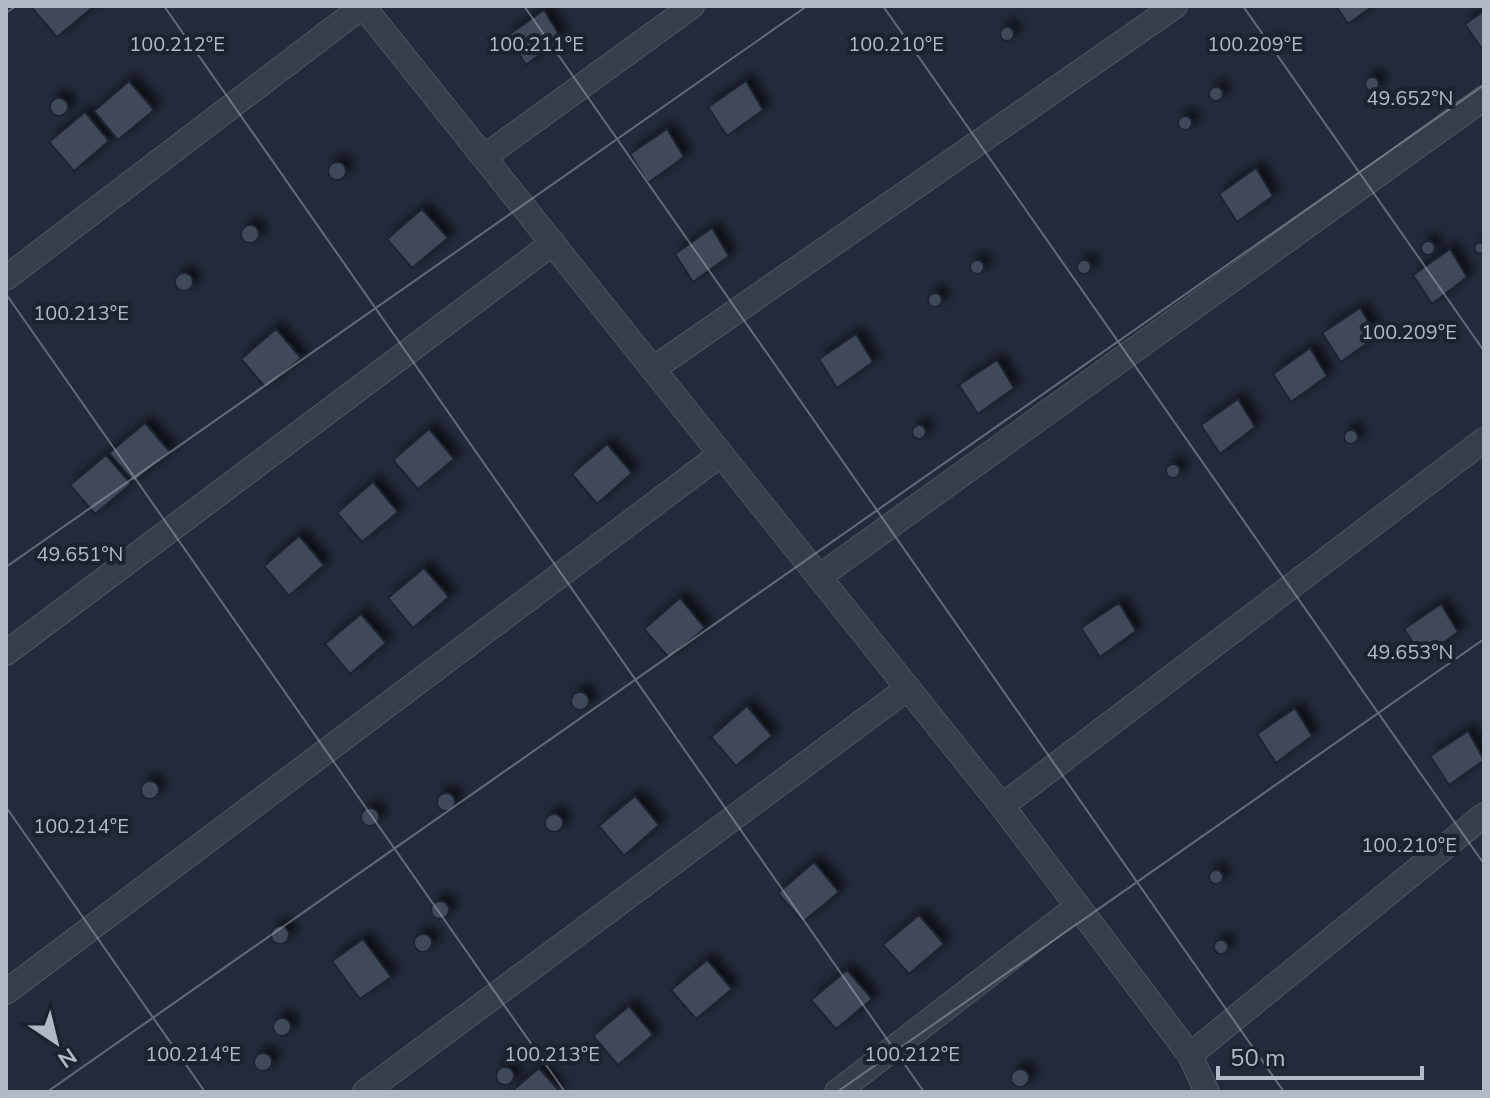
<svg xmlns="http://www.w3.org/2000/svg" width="1490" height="1098" font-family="'Nunito Sans',sans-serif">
	<defs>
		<filter id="shadow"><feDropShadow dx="7" dy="-7" stdDeviation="4" flood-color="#0009"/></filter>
	</defs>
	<rect width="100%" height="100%" fill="#242a3a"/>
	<g fill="#404859" stroke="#1f2431" stroke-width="2" filter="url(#shadow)">
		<polygon points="34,6 92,6 93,7 57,37 32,8"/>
		<polygon points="1336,6 1373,6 1348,24"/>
		<polygon points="544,10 561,38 526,65 507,36"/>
		<polygon points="1484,11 1484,52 1465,24"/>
		<circle cx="1007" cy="34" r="7"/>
		<circle cx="1273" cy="49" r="7"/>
		<circle cx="1372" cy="84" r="7"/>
		<polygon points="129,81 154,110 118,140 94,111"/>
		<polygon points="746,81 763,110 727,136 708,107"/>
		<circle cx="1216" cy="94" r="7"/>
		<circle cx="59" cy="107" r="9"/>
		<polygon points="85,112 109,141 74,171 49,142"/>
		<circle cx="1185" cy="123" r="7"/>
		<polygon points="667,129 684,157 648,183 630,154"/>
		<circle cx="337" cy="171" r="9"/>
		<polygon points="1256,168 1273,196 1237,222 1219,194"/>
		<polygon points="422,209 448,238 412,268 387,239"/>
		<circle cx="250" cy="234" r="9"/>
		<polygon points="712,228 729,256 693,282 675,254"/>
		<circle cx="1428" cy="248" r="7"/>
		<circle cx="1480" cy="248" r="5.5"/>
		<polygon points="1450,249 1467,277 1432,304 1413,275"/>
		<circle cx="1084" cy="267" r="7"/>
		<circle cx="977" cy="267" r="7"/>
		<circle cx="184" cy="282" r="9"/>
		<circle cx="935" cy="300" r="7"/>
		<polygon points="1360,308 1377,336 1341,362 1322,333"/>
		<polygon points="276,329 301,358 266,388 241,359"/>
		<polygon points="856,334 873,362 837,388 819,359"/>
		<polygon points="1310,348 1327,376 1291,402 1273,374"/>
		<polygon points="997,360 1014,388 978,414 959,385"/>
		<polygon points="1238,399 1255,427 1220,454 1201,425"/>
		<polygon points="145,423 170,452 134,482 109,453"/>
		<circle cx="919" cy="432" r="7"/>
		<polygon points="429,429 454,459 418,489 393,460"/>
		<circle cx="1351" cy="437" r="7"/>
		<polygon points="607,444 632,473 597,504 572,474"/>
		<polygon points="106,455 131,484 95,514 70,485"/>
		<circle cx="1173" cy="471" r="7"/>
		<polygon points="373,482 398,512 362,542 337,513"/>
		<polygon points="299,536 324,565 289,596 264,566"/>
		<polygon points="424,568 449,597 413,628 388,598"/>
		<polygon points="680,598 705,628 669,658 644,629"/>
		<polygon points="1119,603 1136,631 1100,657 1081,628"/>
		<polygon points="1441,604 1458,632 1423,658 1404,629"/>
		<polygon points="361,614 386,643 350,674 325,644"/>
		<circle cx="580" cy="701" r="9"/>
		<polygon points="747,706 772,736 736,766 711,737"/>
		<polygon points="1295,708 1312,736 1276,763 1257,734"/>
		<polygon points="1468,731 1484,760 1449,785 1430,756"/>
		<circle cx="150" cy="790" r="9"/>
		<circle cx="446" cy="802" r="9"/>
		<polygon points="635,796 659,825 624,856 599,826"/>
		<circle cx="370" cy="817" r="9"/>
		<circle cx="554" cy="823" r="9"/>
		<polygon points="814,862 839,892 803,922 778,893"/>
		<circle cx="1216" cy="877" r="7"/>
		<circle cx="440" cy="910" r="9"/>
		<polygon points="919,915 944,944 909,974 883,945"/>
		<circle cx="280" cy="935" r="9"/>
		<circle cx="423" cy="943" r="9"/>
		<polygon points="363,939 391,977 360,999 332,961"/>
		<circle cx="1221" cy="947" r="7"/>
		<polygon points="707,960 732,989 696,1019 671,990"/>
		<polygon points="847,970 872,999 836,1029 811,1000"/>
		<polygon points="629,1006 653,1035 618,1065 593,1036"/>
		<circle cx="282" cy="1027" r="9"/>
		<circle cx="263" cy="1062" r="9"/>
		<circle cx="505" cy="1076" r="9"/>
		<polygon points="539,1068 560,1092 511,1092"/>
		<circle cx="1020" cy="1078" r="9"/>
	</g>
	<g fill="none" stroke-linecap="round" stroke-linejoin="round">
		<defs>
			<g id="street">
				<polyline points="363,6 1002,806 1190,1055 1207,1092"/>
				<polyline points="484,157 692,6"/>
				<polyline points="6,278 363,6"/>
				<polyline points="653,369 1175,6"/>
				<polyline points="819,577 1484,98"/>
				<polyline points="6,653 553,243"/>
				<polyline points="1002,806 1484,440"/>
				<polyline points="6,992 721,454"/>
				<polyline points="1190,1055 1484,815"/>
				<polyline points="365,1092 908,688"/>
				<polyline points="837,1092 1078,906"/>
			</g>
		</defs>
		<use href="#street" stroke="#4f5562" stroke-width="26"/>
		<use href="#street" stroke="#373d4a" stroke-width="24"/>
	</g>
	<path fill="none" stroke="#b3b8c6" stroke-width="2" stroke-opacity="0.45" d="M 164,6 L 924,1092M 524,6 L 1284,1092M 883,6 L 1484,864M 1243,6 L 1484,351M 6,13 L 16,6M 6,294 L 565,1092M 6,567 L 807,6M 6,807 L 205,1092M 47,1092 L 1484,85M 837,1092 L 1484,639"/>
	<g font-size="20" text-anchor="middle" fill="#b3b8c6" stroke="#1d222f" stroke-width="8" stroke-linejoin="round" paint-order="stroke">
		<text x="177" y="51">100.212°E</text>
		<text x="536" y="51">100.211°E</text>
		<text x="896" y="51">100.210°E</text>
		<text x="1255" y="51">100.209°E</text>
		<text x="1410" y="105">49.652°N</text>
		<text x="81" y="320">100.213°E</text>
		<text x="1409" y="339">100.209°E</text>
		<text x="80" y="561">49.651°N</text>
		<text x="1410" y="659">49.653°N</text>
		<text x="81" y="833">100.214°E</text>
		<text x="1409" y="852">100.210°E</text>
		<text x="193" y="1061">100.214°E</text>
		<text x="552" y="1061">100.213°E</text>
		<text x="912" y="1061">100.212°E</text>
	</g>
	<rect width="1490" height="1098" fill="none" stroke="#b3b8c6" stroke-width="16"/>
	<g transform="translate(56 1042) rotate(145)" stroke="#1d222f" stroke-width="6" paint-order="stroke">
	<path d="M0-6L14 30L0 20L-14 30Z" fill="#b3b8c6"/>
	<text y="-12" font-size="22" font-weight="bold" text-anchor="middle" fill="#b3b8c6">N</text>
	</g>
	<path d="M1218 1066v12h204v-12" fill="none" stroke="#b3b8c6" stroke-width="4"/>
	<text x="1230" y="1066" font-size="24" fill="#b3b8c6" stroke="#1d222f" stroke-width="6" paint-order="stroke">50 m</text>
</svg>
